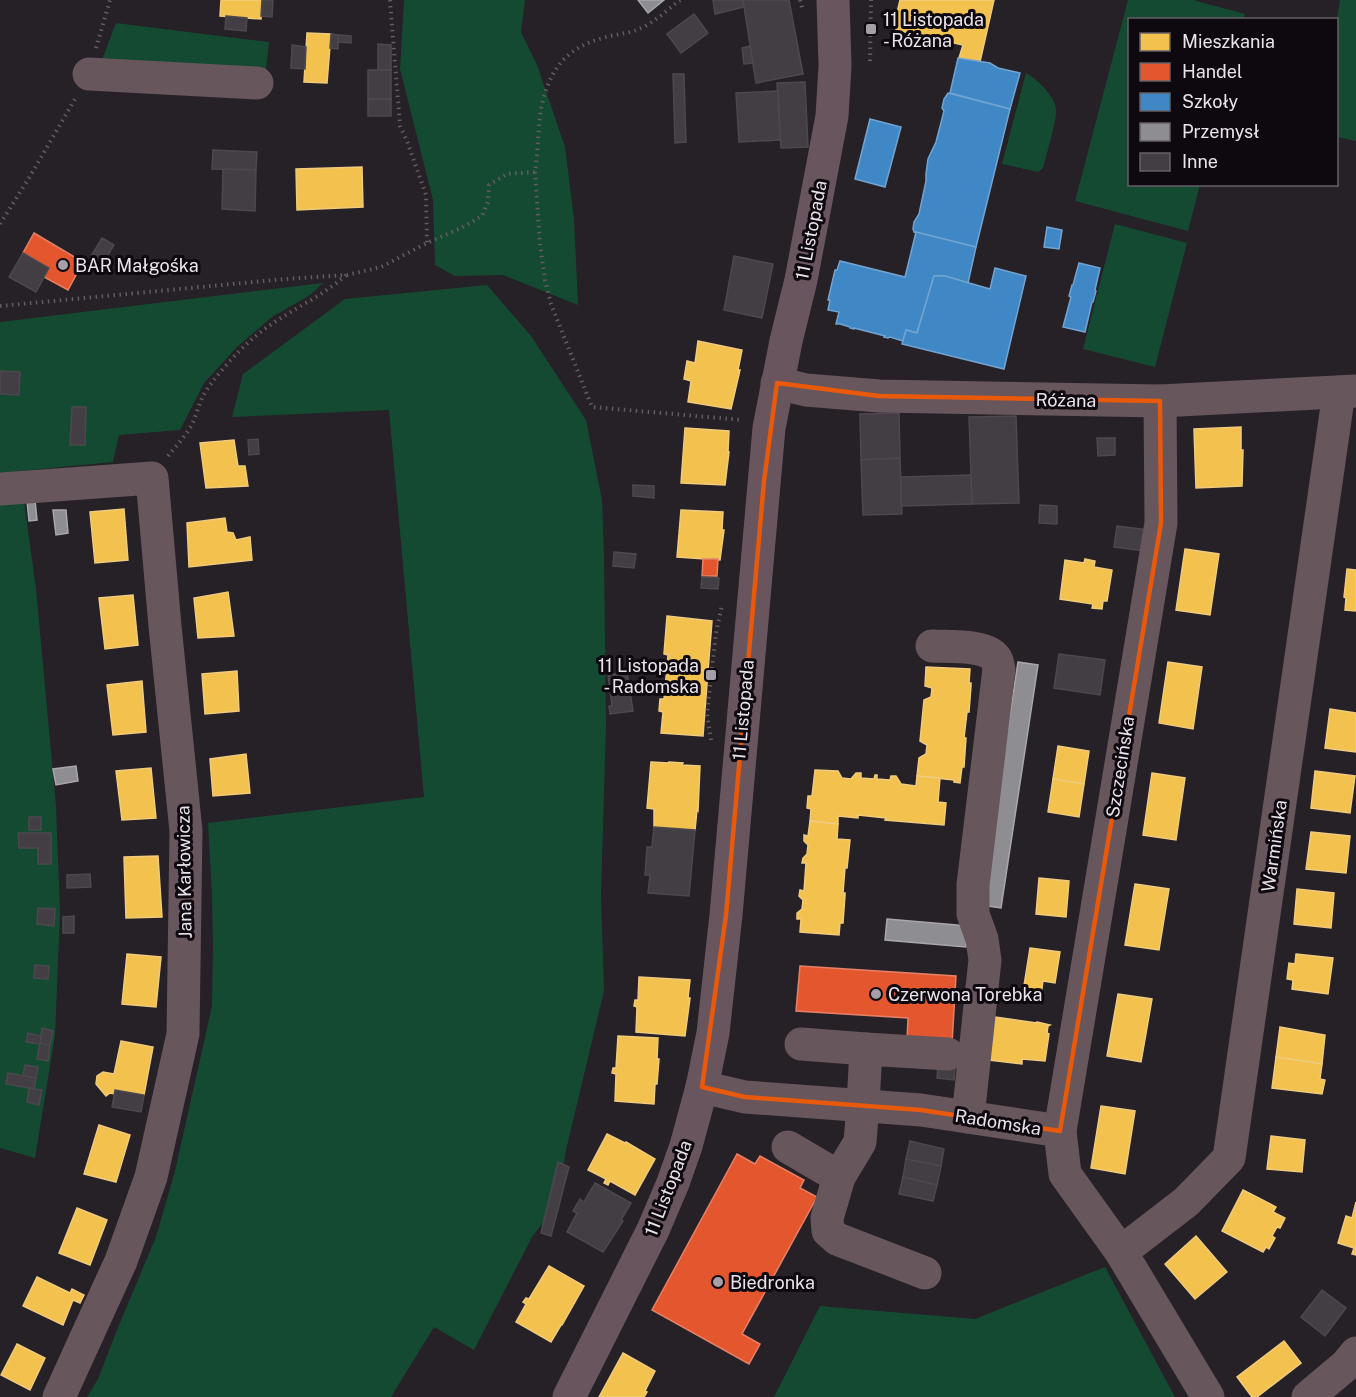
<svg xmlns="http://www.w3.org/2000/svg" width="1356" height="1397" font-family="'Public Sans',sans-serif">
	<rect width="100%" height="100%" fill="#262027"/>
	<g fill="#154a32">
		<polygon points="404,0 525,0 521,32 537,65 565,147 574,219 578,305 503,275 455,276 435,265 433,200 400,69"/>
		<polygon points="1128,0 1193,0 1245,14 1243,20 1130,20 1130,184 1200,185 1188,231 1075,201"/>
		<polygon points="1340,0 1356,0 1356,141 1337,137 1336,26"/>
		<polygon points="116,23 269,42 266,69 248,72 102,60"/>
		<path d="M 1026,73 C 1036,78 1055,96 1056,109 C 1057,120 1047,152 1044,165 L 1042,169 L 1038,172 L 1002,164 Z"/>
		<polygon points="1115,224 1187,243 1155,367 1083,349"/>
		<polygon points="323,283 310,295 272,317 237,347 204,383 180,430 119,435 113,462 0,473 0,322"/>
		<polygon points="487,285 531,336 586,420 602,500 604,557 606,724 601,895 604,991 566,1150 557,1205 532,1237 474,1350 434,1327 391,1397 87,1397 98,1379 119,1325 156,1237 175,1171 212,1006 213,946 212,895 208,823 424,797 389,410 232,417 243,374 345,299"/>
		<polygon points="24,501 36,589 56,806 60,913 55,1035 35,1158 0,1148 0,503"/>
		<polygon points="1105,1267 1175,1397 774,1397 820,1306 975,1319"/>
	</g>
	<g fill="#f2c14e" stroke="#f0cb7d" stroke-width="1.5">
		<polygon points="221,0 262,0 261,19 220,16"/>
		<polygon points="900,0 994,0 980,62 959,58 963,45 896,30 897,25 894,25"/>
		<polygon points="307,33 331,34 327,83 304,82"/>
		<polygon points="362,167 363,207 297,210 296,169"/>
		<polygon points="698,341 742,350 738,370 740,370 731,409 688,402 691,381 684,379 687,361 695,363"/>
		<polygon points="1241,427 1241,450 1243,450 1242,486 1196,488 1194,429"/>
		<polygon points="685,428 729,431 728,452 729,452 725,485 681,483"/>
		<polygon points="234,440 238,466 245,466 248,486 206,488 200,443"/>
		<polygon points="124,509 128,560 95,563 90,512"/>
		<polygon points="681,510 723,512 722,530 724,530 720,560 677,557"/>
		<polygon points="225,518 227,532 233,533 236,540 250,537 252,560 189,567 187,523"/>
		<polygon points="1185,549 1219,554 1210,615 1176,610"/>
		<polygon points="1085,559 1095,561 1094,567 1112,570 1107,601 1103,601 1102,609 1092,608 1093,604 1060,599 1065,560 1084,563"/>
		<polygon points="1347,569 1356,570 1356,611 1345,610 1346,598 1344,597"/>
		<polygon points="228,592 234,636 198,638 194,598"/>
		<polygon points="133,595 138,645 105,649 99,598"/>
		<polygon points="667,616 712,621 708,671 667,667 668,655 664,654"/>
		<polygon points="1168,662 1202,667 1193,729 1159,723"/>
		<polygon points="667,667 708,671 703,736 661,733 663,712 659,711 660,699 664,699"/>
		<polygon points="926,667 970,669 969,683 971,683 971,686 969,712 967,712 964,738 966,738 964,767 962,767 960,783 954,782 954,780 917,776 919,758 926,754 927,745 920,741 924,700 931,697 932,688 925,686"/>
		<polygon points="237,671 239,711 205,714 202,674"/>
		<polygon points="142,681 146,732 113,735 107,685"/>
		<polygon points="1330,709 1356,713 1356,752 1325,748"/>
		<polygon points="1058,746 1089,751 1084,784 1053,779"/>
		<polygon points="246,754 250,793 213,796 210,759"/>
		<polygon points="651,762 669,763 669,762 683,763 682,765 700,766 698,811 697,810 695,830 654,827 654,809 647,808"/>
		<polygon points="151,768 156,818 122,820 116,771"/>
		<polygon points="815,770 838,771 842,778 851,779 856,773 861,773 861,778 874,779 875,775 877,775 877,779 890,780 891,776 896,776 901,784 916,786 917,776 940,778 938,802 946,803 944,825 885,820 886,818 858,815 858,818 838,816 838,824 810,821 811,809 807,808 808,796 812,796"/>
		<polygon points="1315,771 1355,776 1350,813 1311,808"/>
		<polygon points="1152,773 1185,778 1176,840 1143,835"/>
		<polygon points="1053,779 1084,784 1079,817 1048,812"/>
		<polygon points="810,821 838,824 837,839 850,840 847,868 845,868 843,893 845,893 845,895 843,923 840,923 839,935 800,932 801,919 797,919 797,913 802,909 803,900 799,896 800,890 804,891 806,863 802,863 803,858 807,854 808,845 804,841 804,835 808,836"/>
		<polygon points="1311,832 1350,836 1346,873 1306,869"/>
		<polygon points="158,856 162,917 126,918 124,857"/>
		<polygon points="1039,878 1069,881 1066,917 1036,914"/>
		<polygon points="1135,884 1169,889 1159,950 1125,945"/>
		<polygon points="1297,889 1334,893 1331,928 1294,924"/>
		<polygon points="1030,948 1060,952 1055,983 1043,981 1041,995 1023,992"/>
		<polygon points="127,954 161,957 156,1007 122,1004"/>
		<polygon points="1296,954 1333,958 1328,994 1292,989 1293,980 1287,979 1289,963 1295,964"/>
		<polygon points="639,977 690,980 688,998 690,998 685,1036 636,1032 637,1007 634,1006 635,1000 638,1000"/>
		<polygon points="1118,994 1152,999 1141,1062 1107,1056"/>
		<polygon points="995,1017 1037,1023 1037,1022 1050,1025 1048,1026 1047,1033 1049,1034 1045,1061 1022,1059 1022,1064 989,1060"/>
		<polygon points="1280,1027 1325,1035 1322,1064 1276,1057"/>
		<polygon points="618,1036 658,1038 657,1059 659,1059 657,1084 655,1084 654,1104 615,1101 616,1074 612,1073 613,1068 616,1068"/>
		<polygon points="121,1041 153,1047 144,1095 115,1090 115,1094 110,1093 106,1096 96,1084 97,1076 103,1072 114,1074"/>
		<polygon points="1276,1057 1322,1064 1320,1079 1325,1080 1322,1094 1272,1088"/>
		<polygon points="1101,1106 1135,1111 1125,1174 1091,1168"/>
		<polygon points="99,1125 130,1135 116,1182 84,1174"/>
		<polygon points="607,1134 625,1143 626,1142 655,1159 635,1195 610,1181 608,1185 604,1183 606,1179 588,1170"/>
		<polygon points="1271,1136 1305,1140 1302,1172 1267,1169"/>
		<polygon points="1243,1190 1276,1207 1273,1212 1285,1218 1280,1228 1277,1227 1272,1236 1275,1238 1269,1249 1266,1247 1263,1252 1222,1231"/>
		<polygon points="1356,1202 1356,1255 1352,1254 1354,1248 1338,1243 1346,1216 1352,1218"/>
		<polygon points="77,1208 107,1220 90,1265 59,1253"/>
		<polygon points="1196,1236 1227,1272 1195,1299 1165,1264"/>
		<polygon points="549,1266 584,1286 562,1325 561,1325 551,1342 516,1322 526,1304 523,1302 526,1298 529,1299"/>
		<polygon points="37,1277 70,1293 72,1289 84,1295 80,1303 73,1300 63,1325 23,1306"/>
		<polygon points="1284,1341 1301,1363 1257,1397 1252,1397 1237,1377"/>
		<polygon points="17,1344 45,1358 30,1390 1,1375"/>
		<polygon points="623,1353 655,1371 645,1391 647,1392 644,1397 599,1397"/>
	</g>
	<g fill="#e4572e" stroke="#e68167" stroke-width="1.5">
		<polygon points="34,233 83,262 68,290 44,277 49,268 23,253"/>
		<polygon points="703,559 718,559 717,576 702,576"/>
		<polygon points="800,966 956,976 952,1044 907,1040 908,1018 796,1011"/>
		<polygon points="737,1154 755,1164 760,1156 804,1180 800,1188 817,1197 742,1334 760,1344 749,1364 652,1310"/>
	</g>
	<g fill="#3f88c5" stroke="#73a3d1" stroke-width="1.5">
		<polygon points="958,58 990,63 998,68 1020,73 1010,109 950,93"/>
		<polygon points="948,93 1010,109 976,247 914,232 913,229 914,222 919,214 926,181 926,174 928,159 936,142 944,111 942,108 944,99"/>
		<polygon points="870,119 901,127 885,187 855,179"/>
		<polygon points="1047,227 1062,230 1059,249 1044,247"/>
		<polygon points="916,232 976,247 968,283 945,276 934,276 917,333 906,330 903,341 890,337 888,338 884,337 885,336 854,328 854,329 850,328 850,327 840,324 836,324 839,312 828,310 830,300 828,300 835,270 837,270 840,261 905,277"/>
		<polygon points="1079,263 1100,268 1095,290 1096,291 1093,302 1092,302 1085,332 1063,327 1071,297 1069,296 1072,285 1073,285"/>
		<polygon points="995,268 1026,276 1004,369 902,344 906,330 917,333 934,276 945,276 990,289"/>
	</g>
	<g fill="#8d8d92" stroke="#a9a7ad" stroke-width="1.5">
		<polygon points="638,0 664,0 648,13"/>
		<polygon points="35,500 37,520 29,521 27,501"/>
		<polygon points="53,510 66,510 68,533 56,535"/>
		<polygon points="1018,662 1038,665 1001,908 981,905"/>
		<polygon points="76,766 78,781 56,785 53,769"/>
		<polygon points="887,919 968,926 966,947 885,940"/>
	</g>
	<g fill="#433e44" stroke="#4d484e" stroke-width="1.5">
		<polygon points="262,0 273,0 272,17 261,16"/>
		<polygon points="713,0 743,0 744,7 715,14"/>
		<polygon points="743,0 789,0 803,74 756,83"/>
		<polygon points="694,14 708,33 681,53 667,34"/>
		<polygon points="226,16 247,18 246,31 225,29"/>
		<polygon points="331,34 338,35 338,49 330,48"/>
		<polygon points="338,35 351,36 351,43 338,42"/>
		<polygon points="378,44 391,45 391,70 378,70"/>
		<polygon points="292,45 306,47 305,69 291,68"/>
		<polygon points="750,46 753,63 744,64 742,48"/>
		<rect x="368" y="70" width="23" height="29"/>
		<polygon points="673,74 684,74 686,142 675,143"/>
		<polygon points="805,82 808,147 781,148 777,83"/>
		<polygon points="778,91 780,140 739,142 736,93"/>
		<rect x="368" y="99" width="23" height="17"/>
		<polygon points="213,150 257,152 256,170 212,169"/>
		<polygon points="223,169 256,170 255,211 222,209"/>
		<polygon points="102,238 114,245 102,265 90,258"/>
		<polygon points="23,253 49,268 36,292 9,277"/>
		<polygon points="734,256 773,264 762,318 724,310"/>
		<polygon points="0,371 20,372 19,395 0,394"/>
		<polygon points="72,407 86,407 85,445 70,445"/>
		<polygon points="899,413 900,458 861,460 860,414"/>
		<polygon points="1016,416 1019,503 972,504 969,417"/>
		<polygon points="1097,438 1115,438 1115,455 1098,456"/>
		<polygon points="258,439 259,454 249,455 248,440"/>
		<polygon points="900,458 902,514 863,515 861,460"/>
		<polygon points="971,475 972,504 901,506 901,477"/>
		<polygon points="633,485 654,486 654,498 633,496"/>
		<polygon points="1040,505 1057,506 1057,524 1039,523"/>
		<polygon points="1117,526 1148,530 1145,551 1114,547"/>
		<polygon points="614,552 636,554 634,568 613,566"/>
		<polygon points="702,577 719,578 718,589 701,588"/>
		<polygon points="1059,654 1105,660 1100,695 1054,688"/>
		<polygon points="627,672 633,711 610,714 609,706 612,706 608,675"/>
		<rect x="29" y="817" width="12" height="13"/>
		<polygon points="654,827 695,830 689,896 648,893 650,875 645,875 647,847 652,847"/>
		<polygon points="18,833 51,833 51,864 38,864 38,848 19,848"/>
		<polygon points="90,874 91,887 67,888 67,875"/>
		<polygon points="38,908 55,909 54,926 37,924"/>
		<polygon points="74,916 74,933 63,933 63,917"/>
		<polygon points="35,965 49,966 48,979 34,978"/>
		<polygon points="42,1028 53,1031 50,1045 40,1043"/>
		<polygon points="28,1033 41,1036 40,1044 26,1042"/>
		<polygon points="40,1043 50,1045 48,1061 37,1059"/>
		<polygon points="25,1065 38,1067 36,1078 23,1076"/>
		<polygon points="938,1066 955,1068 954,1080 937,1078"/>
		<polygon points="8,1073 36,1078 34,1089 6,1084"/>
		<polygon points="29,1088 42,1090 39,1105 27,1102"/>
		<polygon points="115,1090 144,1095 141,1112 112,1107"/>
		<polygon points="910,1141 944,1149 941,1166 906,1159"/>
		<polygon points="906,1159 941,1166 937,1185 903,1177"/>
		<polygon points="558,1162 569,1167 551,1236 541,1233"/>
		<polygon points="903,1177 937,1185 933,1201 899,1194"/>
		<polygon points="595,1183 631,1203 621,1220 623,1221 603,1252 567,1232 577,1213 573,1211 580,1199 584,1202"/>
		<polygon points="1322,1290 1346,1308 1325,1336 1301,1317"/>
	</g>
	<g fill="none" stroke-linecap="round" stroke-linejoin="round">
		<g stroke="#665b60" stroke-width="4" stroke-dasharray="1.5 4.5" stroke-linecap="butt">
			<polyline points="390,0 400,126 407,141 426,195 427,243"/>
			<polyline points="800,0 803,11"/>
			<polyline points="96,48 110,0"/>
			<polyline points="870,61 871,0"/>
			<polyline points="535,172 540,244 545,280 551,304 592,407 743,420"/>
			<polyline points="0,224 29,178 75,99"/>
			<path d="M 0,306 L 285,279 L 347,275 L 381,267 L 427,243 L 461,228 L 482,216 L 488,202 L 489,185 L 507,174 L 535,172 C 539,148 537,123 543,100 C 552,66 569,47 603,38 C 614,34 628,34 639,29 C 654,23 667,10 680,0"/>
			<path d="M 168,456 C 176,446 185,437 191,426 C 196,417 198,406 203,396 C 211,381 237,352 251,340 C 280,314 317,301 346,275"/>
			<polyline points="711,740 707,714 716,633 722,605"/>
		</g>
		<g stroke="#67565b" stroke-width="33">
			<polyline points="89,74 257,83"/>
			<polyline points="777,383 806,390 879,396 1160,401 1356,391"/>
			<polyline points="0,489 152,478 165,626 186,831 183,1034 151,1177 121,1261 59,1397"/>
			<path d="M 932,646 C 947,647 988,644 996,659 C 998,662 998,666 999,669 L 973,885 L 973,914 L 982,939 L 985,960 L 968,1117"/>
			<polyline points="801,1044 866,1049"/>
			<polyline points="702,1087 745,1097 921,1110 1060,1131 1065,1174 1121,1252 1208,1397"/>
			<polyline points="1060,1131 1161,523 1160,401"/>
			<polyline points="788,1147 839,1177 860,1142 863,1105 866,1049 948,1054"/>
			<polyline points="839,1177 827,1218 828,1231 837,1239 925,1273"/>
			<polyline points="1121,1252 1186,1202 1229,1158 1339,392"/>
			<polyline points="1308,1397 1346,1365 1356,1353"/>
		</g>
		<polyline stroke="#69555d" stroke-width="33" points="569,1397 653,1230 673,1183 686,1146 702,1087 713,1033 726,915 769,428 786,341 801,280 832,116 835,66 833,0"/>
	</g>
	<path fill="none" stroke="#e8590c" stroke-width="4.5" stroke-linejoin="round" d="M 777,383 L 879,396 L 1160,401 L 1161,523 L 1060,1131 L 921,1110 L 745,1097 L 702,1087 L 726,915 L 764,481 Z"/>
	<g fill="#a69fa7" stroke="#0e090f" stroke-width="2">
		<rect x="865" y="23" width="12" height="12" rx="3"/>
		<circle cx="63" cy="265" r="6"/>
		<rect x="705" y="669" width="12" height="12" rx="3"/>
		<circle cx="876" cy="994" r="6"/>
		<circle cx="718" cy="1282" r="6"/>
	</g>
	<g text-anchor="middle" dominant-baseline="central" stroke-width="6" stroke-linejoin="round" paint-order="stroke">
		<g font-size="18" fill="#ebe3ec" stroke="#0e090f" text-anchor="start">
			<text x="883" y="19">11 Listopada<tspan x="883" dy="21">- Różana</tspan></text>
			<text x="75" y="265">BAR Małgośka</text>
			<text x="699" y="665" text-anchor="end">11 Listopada<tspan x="699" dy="21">- Radomska</tspan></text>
			<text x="888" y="994">Czerwona Torebka</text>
			<text x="730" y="1282">Biedronka</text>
		</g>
		<g font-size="18" fill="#ebe3ec" stroke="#0e090f">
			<text transform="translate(811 230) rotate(-79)">11 Listopada</text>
			<text transform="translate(1066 400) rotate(1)">Różana</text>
			<text transform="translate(743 710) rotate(-85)">11 Listopada</text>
			<text transform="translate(1120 767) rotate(-81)">Szczecińska</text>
			<text transform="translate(1274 846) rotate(-82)">Warmińska</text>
			<text transform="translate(184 872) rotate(-91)">Jana Karłowicza</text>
			<text transform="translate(998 1122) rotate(9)">Radomska</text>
			<text transform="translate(668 1188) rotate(-69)">11 Listopada</text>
		</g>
	</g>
	<rect x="1128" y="18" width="210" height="168" fill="#0e090f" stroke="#666067" stroke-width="1.5"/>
	<rect x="1140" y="33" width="30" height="18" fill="#f2c14e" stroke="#666067" stroke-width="1.5"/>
	<text x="1182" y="48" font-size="18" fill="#ebe3ec">Mieszkania</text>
	<rect x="1140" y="63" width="30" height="18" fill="#e4572e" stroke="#666067" stroke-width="1.5"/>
	<text x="1182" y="78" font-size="18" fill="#ebe3ec">Handel</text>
	<rect x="1140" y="93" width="30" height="18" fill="#3f88c5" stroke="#666067" stroke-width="1.5"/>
	<text x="1182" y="108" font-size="18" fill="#ebe3ec">Szkoły</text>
	<rect x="1140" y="123" width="30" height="18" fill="#8d8d92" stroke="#666067" stroke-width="1.5"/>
	<text x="1182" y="138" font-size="18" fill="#ebe3ec">Przemysł</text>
	<rect x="1140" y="153" width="30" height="18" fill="#433e44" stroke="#666067" stroke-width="1.5"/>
	<text x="1182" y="168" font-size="18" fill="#ebe3ec">Inne</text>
</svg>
